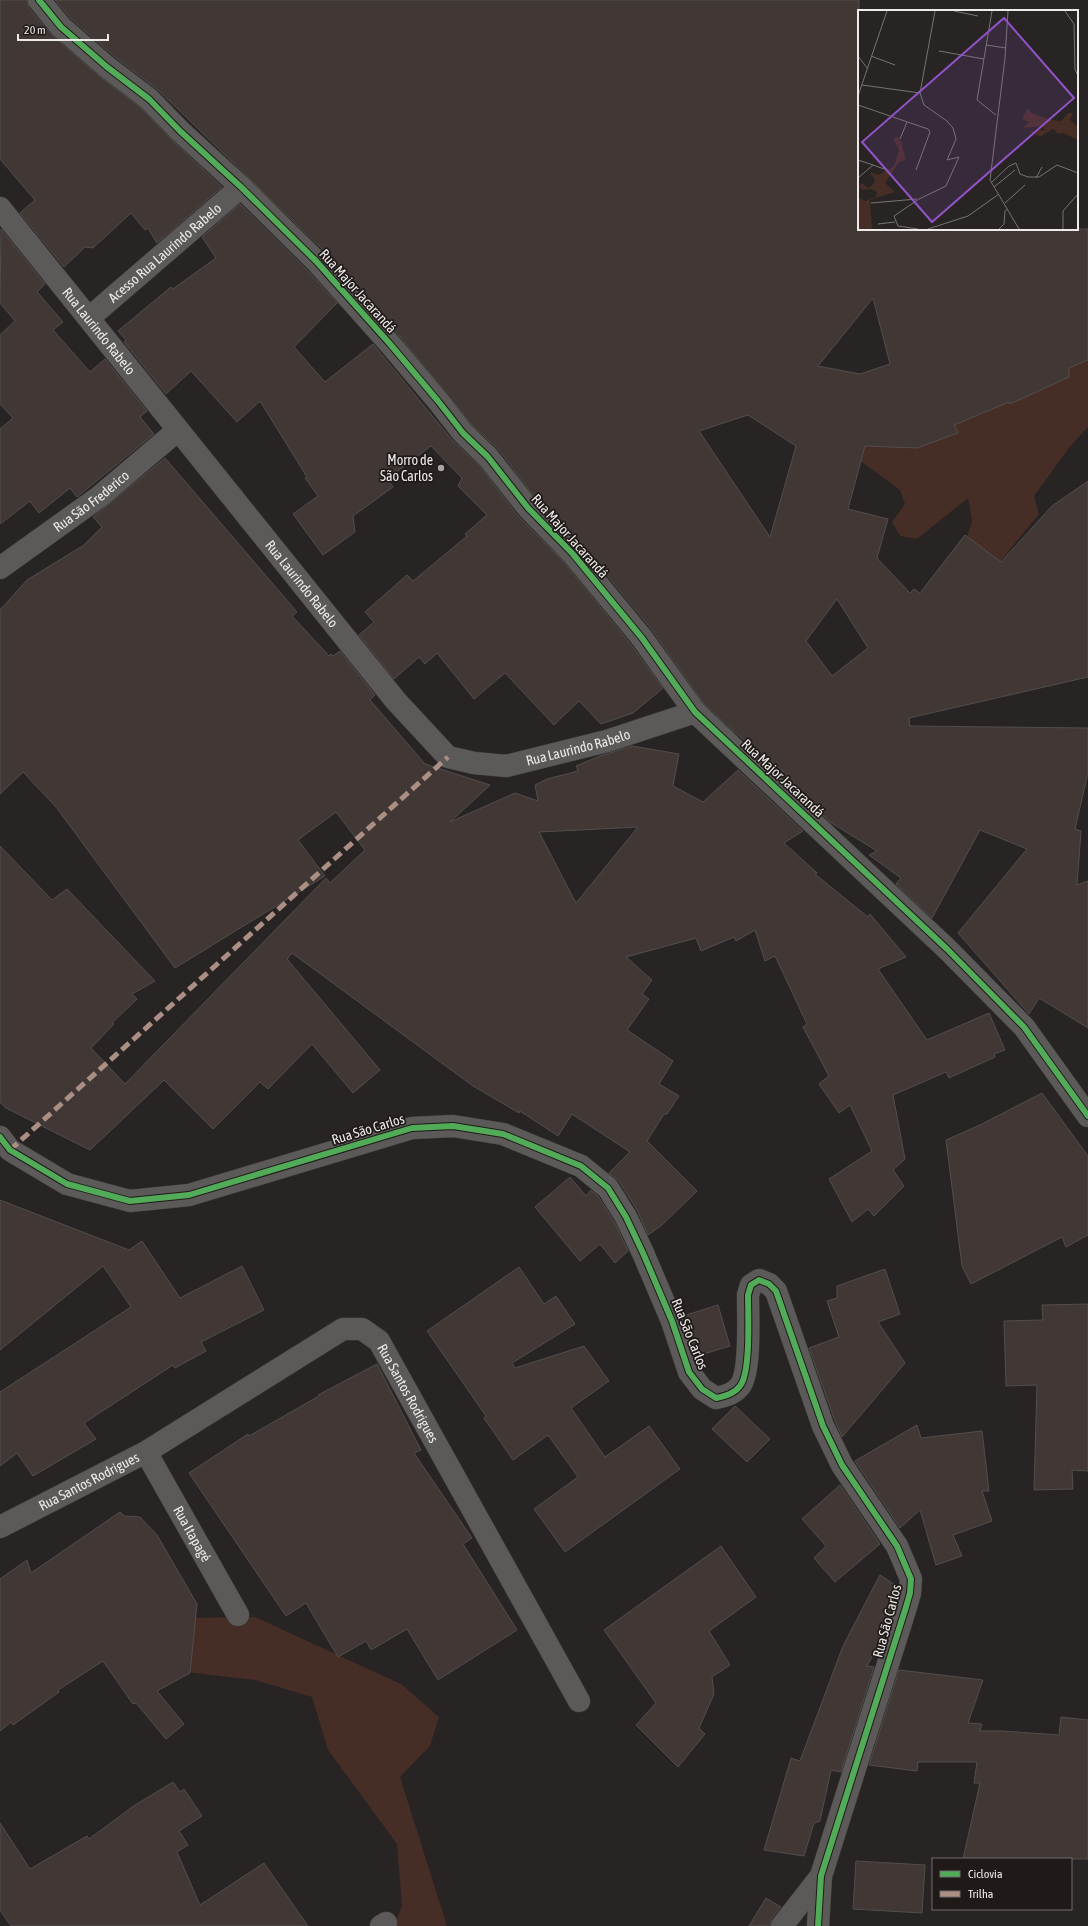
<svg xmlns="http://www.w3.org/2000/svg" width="1088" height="1926" font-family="'Asap Condensed',sans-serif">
	<rect width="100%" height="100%" fill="#272423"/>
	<g fill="#462d25">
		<path d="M 1088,327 L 1088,427 C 1067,447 1052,473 1034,496 L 1039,514 L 982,584 L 962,554 L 972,521 L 968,498 L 917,539 L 900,536 L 892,522 L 905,504 L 900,490 L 859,460 L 858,417 Z"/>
		<polygon points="255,1617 401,1684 439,1717 430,1746 400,1777 447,1926 394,1926 402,1906 397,1844 328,1750 312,1697 255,1680 186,1672 190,1618"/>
	</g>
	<g fill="#413836" stroke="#514e4d" fill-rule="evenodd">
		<polygon points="0,0 27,0 29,8 53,36 99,76 141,108 172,140 222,187 157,243 148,228 145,230 131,213 93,248 85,247 64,267 20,213 35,200 0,159"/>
		<path d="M 55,0 L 859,0 L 859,229 L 1088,229 L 1088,360 L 1069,368 L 1069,377 L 1010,404 L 1009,402 L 954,425 L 958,433 L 917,448 L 865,446 L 848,509 L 888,519 L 877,558 L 910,593 L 914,589 L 920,593 L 965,535 L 1001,562 L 1052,506 L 1088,481 L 1088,677 L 909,718 L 910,726 L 1088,728 L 1088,773 L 1075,829 L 1081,831 L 1077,885 L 1088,881 L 1088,1028 L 1039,998 L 1029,1014 L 958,933 L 1027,849 L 980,830 L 932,918 L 896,884 L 901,878 L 869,855 L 877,851 L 830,822 L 775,770 L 784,772 L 732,730 L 704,704 L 652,630 L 582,545 L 537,500 L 498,449 L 472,425 L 393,328 L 395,327 L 370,303 L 325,252 L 158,90 L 115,57 L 70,18 ZM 873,298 L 890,364 L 860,374 L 818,366 ZM 748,415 L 796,446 L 770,537 L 699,431 ZM 837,599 L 868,648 L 832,676 L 806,641 Z"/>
		<polygon points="240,204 307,270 337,303 294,347 325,382 373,344 453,441 479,465 518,516 563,561 632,646 663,688 633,713 601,724 579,701 554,725 505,673 474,699 437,653 425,664 419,657 394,679 359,635 374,622 365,612 407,575 413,581 467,536 465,534 487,515 458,486 462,478 431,446 387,479 393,487 353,516 355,532 323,555 293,514 318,496 305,478 307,477 260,401 237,422 191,371 166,394 124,342 126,340 118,331 171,287 173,289 216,258 202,237"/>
		<polygon points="1,229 45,284 37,292 63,322 53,330 90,372 105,359 147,411 140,417 154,434 77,497 70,488 39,513 30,501 0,524 0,429 13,418 0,404 0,335 15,321 0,303"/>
		<path d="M 165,458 L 297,612 L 292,616 L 329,656 L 331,654 L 333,656 L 340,651 L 375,695 L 370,700 L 425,764 L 490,785 L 450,822 L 515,793 L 538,801 L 535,785 L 547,779 L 578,771 L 576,766 L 600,756 L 632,746 L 679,754 L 673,786 L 703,802 L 738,770 L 803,831 L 784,843 L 817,873 L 815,874 L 853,905 L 868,917 L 870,914 L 906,957 L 878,969 L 927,1040 L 989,1013 L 1005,1050 L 994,1054 L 995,1057 L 949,1078 L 946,1072 L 893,1095 L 905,1159 L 893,1170 L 904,1186 L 874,1216 L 868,1209 L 852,1222 L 829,1179 L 872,1151 L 850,1105 L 839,1113 L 819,1084 L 829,1076 L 803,1027 L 807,1024 L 775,956 L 765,961 L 755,930 L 736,941 L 734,937 L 701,951 L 696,938 L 626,957 L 652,980 L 642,994 L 649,999 L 627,1030 L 673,1061 L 659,1084 L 679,1096 L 667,1114 L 664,1114 L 647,1141 L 697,1191 L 662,1225 L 648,1235 L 637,1210 L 619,1181 L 609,1173 L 630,1152 L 572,1114 L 558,1136 L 520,1111 L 519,1113 L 473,1086 L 292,953 L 287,959 L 380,1070 L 353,1093 L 312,1044 L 268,1089 L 260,1082 L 213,1129 L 164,1080 L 90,1150 L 6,1108 L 0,1102 L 0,846 L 52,900 L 67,889 L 155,981 L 132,994 L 137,999 L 112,1023 L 114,1024 L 91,1048 L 125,1084 L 326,878 L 330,883 L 365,850 L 336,812 L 298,840 L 325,876 L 175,968 L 56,807 L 23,772 L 0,794 L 0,610 L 27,580 L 84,545 L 102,527 L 93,517 ZM 638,827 L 576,903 L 539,832 Z"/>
		<polygon points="1042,1093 1088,1156 1088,1235 1066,1247 1062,1237 971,1284 962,1266 946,1140 980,1125"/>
		<polygon points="570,1177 586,1196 591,1190 598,1196 615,1223 628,1251 615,1263 600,1244 580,1261 535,1207"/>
		<polygon points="0,1200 129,1250 142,1241 180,1298 242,1266 264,1310 201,1342 206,1351 175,1368 173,1365 84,1423 96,1439 33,1476 17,1453 0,1466 0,1392 131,1307 103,1266 0,1350"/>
		<polygon points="519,1267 544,1304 556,1296 575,1324 512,1363 515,1368 584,1346 609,1381 571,1408 605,1457 649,1426 680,1469 565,1552 534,1509 578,1477 548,1435 513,1460 484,1418 486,1416 427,1331"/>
		<polygon points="885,1269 900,1314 878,1322 905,1363 842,1437 835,1421 809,1348 839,1337 827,1301 837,1298 837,1286"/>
		<polygon points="1088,1304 1088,1471 1072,1470 1073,1489 1034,1490 1037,1385 1006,1386 1004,1321 1043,1320 1042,1305"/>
		<polygon points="718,1305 730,1346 697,1356 683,1316"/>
		<polygon points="377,1364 421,1450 414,1453 472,1538 463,1544 517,1630 438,1680 407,1629 371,1650 366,1641 338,1657 306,1603 286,1616 189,1473 248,1434 249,1436 319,1396 318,1395"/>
		<polygon points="735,1406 770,1439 747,1462 712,1429"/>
		<polygon points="917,1425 921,1438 982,1431 989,1491 982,1491 992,1521 953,1535 962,1556 936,1565 920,1510 900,1528 855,1461"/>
		<polygon points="840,1485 880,1544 835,1582 814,1558 826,1546 802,1519"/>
		<polygon points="120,1512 124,1516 140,1517 157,1535 197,1604 190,1673 157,1691 184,1724 166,1739 136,1703 133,1704 103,1661 58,1690 59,1692 13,1725 11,1722 0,1731 0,1579 27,1560 31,1573"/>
		<polygon points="721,1546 756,1597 709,1631 730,1665 712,1677 714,1694 699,1728 705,1734 678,1767 636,1725 656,1703 604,1630"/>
		<polygon points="880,1575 898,1587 898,1591 883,1637 867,1666 874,1667 841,1772 831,1770 820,1821 814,1823 804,1856 764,1850 791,1758 800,1761 843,1646"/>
		<polygon points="899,1670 983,1680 968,1723 982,1724 980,1731 1002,1731 1059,1735 1061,1717 1088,1720 1088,1859 963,1859 980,1783 974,1783 977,1762 918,1762 917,1771 869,1765"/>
		<polygon points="173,1782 180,1792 184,1789 202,1816 179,1831 188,1845 177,1852 200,1905 264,1863 308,1926 11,1926 0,1910 0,1823 30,1869 87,1836 89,1839 135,1805"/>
		<polygon points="856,1861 925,1865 922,1913 853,1909"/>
		<polygon points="766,1898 781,1907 772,1918 770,1926 749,1926"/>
	</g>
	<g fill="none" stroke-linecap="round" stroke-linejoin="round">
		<defs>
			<g id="minor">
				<polyline points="39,0 61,27 107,67 149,99 180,131 241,187 316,261 390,344 438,401 463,433 488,457 528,508 572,553 642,638 695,712 947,949 1024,1027 1088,1116"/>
				<path id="s1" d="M 0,208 L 396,701 L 448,757 L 474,763 L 506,766 L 607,741 L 695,712"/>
				<path id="s2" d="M 89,318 L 241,187"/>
				<path id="s3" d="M 0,568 L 99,497 L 178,430"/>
				<path d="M 0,1137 L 10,1150 L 67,1184 L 130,1201 L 189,1195 L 412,1128 L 453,1126 L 503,1134 L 581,1166 L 608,1188 L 626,1217 L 643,1253 L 672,1321 L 689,1372 L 702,1389 L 716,1398 C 725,1396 734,1394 740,1386 C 751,1372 748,1315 748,1295 L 751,1285 L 759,1280 L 769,1284 L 776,1291 L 823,1426 L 842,1465 L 897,1546 L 911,1579 L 910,1593 L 906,1607 L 821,1876 L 818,1926"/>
				<path id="s4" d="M 146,1452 L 238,1615"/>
				<path id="s5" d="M 0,1527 L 146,1452 L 343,1329 L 362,1329 L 379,1341 L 579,1701"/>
				<polyline points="381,1926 386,1923"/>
				<polyline points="782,1926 821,1876"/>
			</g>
		</defs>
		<use href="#minor" stroke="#444241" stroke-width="23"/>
		<use href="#minor" stroke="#5c5a59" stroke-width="22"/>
		<polyline stroke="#ac8f84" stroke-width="5" stroke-dasharray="10 5" stroke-linecap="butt" points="10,1150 448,757"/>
		<defs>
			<g id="cycleway">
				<polyline points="39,0 61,27 107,67 149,99 180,131 241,187 316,261 390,344 438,401 463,433 488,457 528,508 572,553 642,638 695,712 947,949 1024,1027 1088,1116"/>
				<path d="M 0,1137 L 10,1150 L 67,1184 L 130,1201 L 189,1195 L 412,1128 L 453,1126 L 503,1134 L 581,1166 L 608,1188 L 626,1217 L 643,1253 L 672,1321 L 689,1372 L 702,1389 L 716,1398 C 725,1396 734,1394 740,1386 C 751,1372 748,1315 748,1295 L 751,1285 L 759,1280 L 769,1284 L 776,1291 L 823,1426 L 842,1465 L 897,1546 L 911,1579 L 910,1593 L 906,1607 L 821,1876 L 818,1926"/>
			</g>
		</defs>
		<use href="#cycleway" stroke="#1f1a18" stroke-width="8"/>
		<use href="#cycleway" stroke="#51ab58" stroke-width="6"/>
	</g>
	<circle fill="#a8a5a4" stroke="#1f1a18" stroke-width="1.5" cx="441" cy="468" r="4"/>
	<g text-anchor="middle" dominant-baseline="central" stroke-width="3.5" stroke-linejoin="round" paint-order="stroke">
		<g font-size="14" fill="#eeeae9" stroke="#1f1a18">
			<text stroke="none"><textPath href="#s2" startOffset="100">Acesso Rua Laurindo Rabelo</textPath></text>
			<text transform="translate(358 291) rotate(48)">Rua Major Jacarandá</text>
			<text stroke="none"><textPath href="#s1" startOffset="158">Rua Laurindo Rabelo</textPath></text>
			<text stroke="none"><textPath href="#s3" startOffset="113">Rua São Frederico</textPath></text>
			<text transform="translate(570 536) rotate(48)">Rua Major Jacarandá</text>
			<text stroke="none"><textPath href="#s1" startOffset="482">Rua Laurindo Rabelo</textPath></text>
			<text stroke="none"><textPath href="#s1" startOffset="842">Rua Laurindo Rabelo</textPath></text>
			<text transform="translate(783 778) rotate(43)">Rua Major Jacarandá</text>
			<text transform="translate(368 1129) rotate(-17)">Rua São Carlos</text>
			<text transform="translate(690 1334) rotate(68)">Rua São Carlos</text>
			<text stroke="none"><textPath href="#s5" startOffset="496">Rua Santos Rodrigues</textPath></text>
			<text stroke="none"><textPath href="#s5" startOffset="100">Rua Santos Rodrigues</textPath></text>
			<text stroke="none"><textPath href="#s4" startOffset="94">Rua Itapagé</textPath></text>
			<text transform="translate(887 1621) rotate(-75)">Rua São Carlos</text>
		</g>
		<g font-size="14" fill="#eeeae9" stroke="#1f1a18" text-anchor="end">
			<text x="433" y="460">Morro de<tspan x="433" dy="16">São Carlos</tspan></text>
		</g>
	</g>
	<g transform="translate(858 10)">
		<rect width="220" height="220" fill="#272423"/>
		<path d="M 170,98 L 174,103 L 193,110 L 203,111 L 210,103 L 215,103 L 212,110 L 220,117 L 220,130 L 205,123 L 198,124 L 199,122 L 195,119 L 182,127 L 172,121 L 186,120 L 185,116 L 165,118 L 171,112 L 164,109 ZM 39,126 L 43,131 L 48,150 L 41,152 L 27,173 L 37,182 L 12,190 L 14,219 L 0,219 L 0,187 L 7,191 L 18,187 L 19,182 L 14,179 L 4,180 L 1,176 L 4,173 L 10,178 L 15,174 L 17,172 L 15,166 L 12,165 L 13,162 L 20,165 L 36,156 L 41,140 L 35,129 Z" fill="#462d25"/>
		<path fill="none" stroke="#777372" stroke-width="1" d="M 96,1 L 120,6M 134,1 L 119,90 L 138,105M 150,1 L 147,48 L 132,170 L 161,219M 207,1 L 216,14 L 217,59 L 220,66M 128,35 L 148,38M 81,41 L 126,49M 0,46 L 9,58M 13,46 L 37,55M 4,75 L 62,83M 0,86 L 29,1M 0,95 L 70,119 L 72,122 L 58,160M 42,129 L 49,112M 0,150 L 15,155 L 0,168M 15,155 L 29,160M 178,168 L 184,157M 133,173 L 151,156 L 158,153 L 162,164 L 170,167 L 181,167 L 199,155 L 220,163M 136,177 L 157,160M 13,193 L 59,189M 147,193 L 167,175M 20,214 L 37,212M 60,219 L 40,216 L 36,206 L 61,189 L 88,176 L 101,147 L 89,150 L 98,129 L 95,118 L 89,111 L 66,95 L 62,83 L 77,1M 70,219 L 110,206 L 141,184M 141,219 L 146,214 L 147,201 L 150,199M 205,219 L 205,201 L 220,184"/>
		<path fill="#9252c7" fill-opacity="0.15" stroke="#9252c7" stroke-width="2" d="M 146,8 L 216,88 L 74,212 L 4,132 Z"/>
		<rect width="220" height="220" fill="none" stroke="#eeeae9" stroke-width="2"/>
	</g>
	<rect x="932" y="1858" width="140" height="52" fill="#1f1a18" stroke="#726d6c"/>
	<rect x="940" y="1871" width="20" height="6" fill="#51ab58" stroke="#726d6c"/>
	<text x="968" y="1878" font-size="12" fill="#eeeae9">Ciclovia</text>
	<rect x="940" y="1891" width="20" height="6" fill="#ac8f84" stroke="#726d6c"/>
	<text x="968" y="1898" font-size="12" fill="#eeeae9">Trilha</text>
	<path d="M18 34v6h90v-6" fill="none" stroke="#eeeae9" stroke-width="2"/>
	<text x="24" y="34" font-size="12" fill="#eeeae9" stroke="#1f1a18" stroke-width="3" paint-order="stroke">20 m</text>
</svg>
